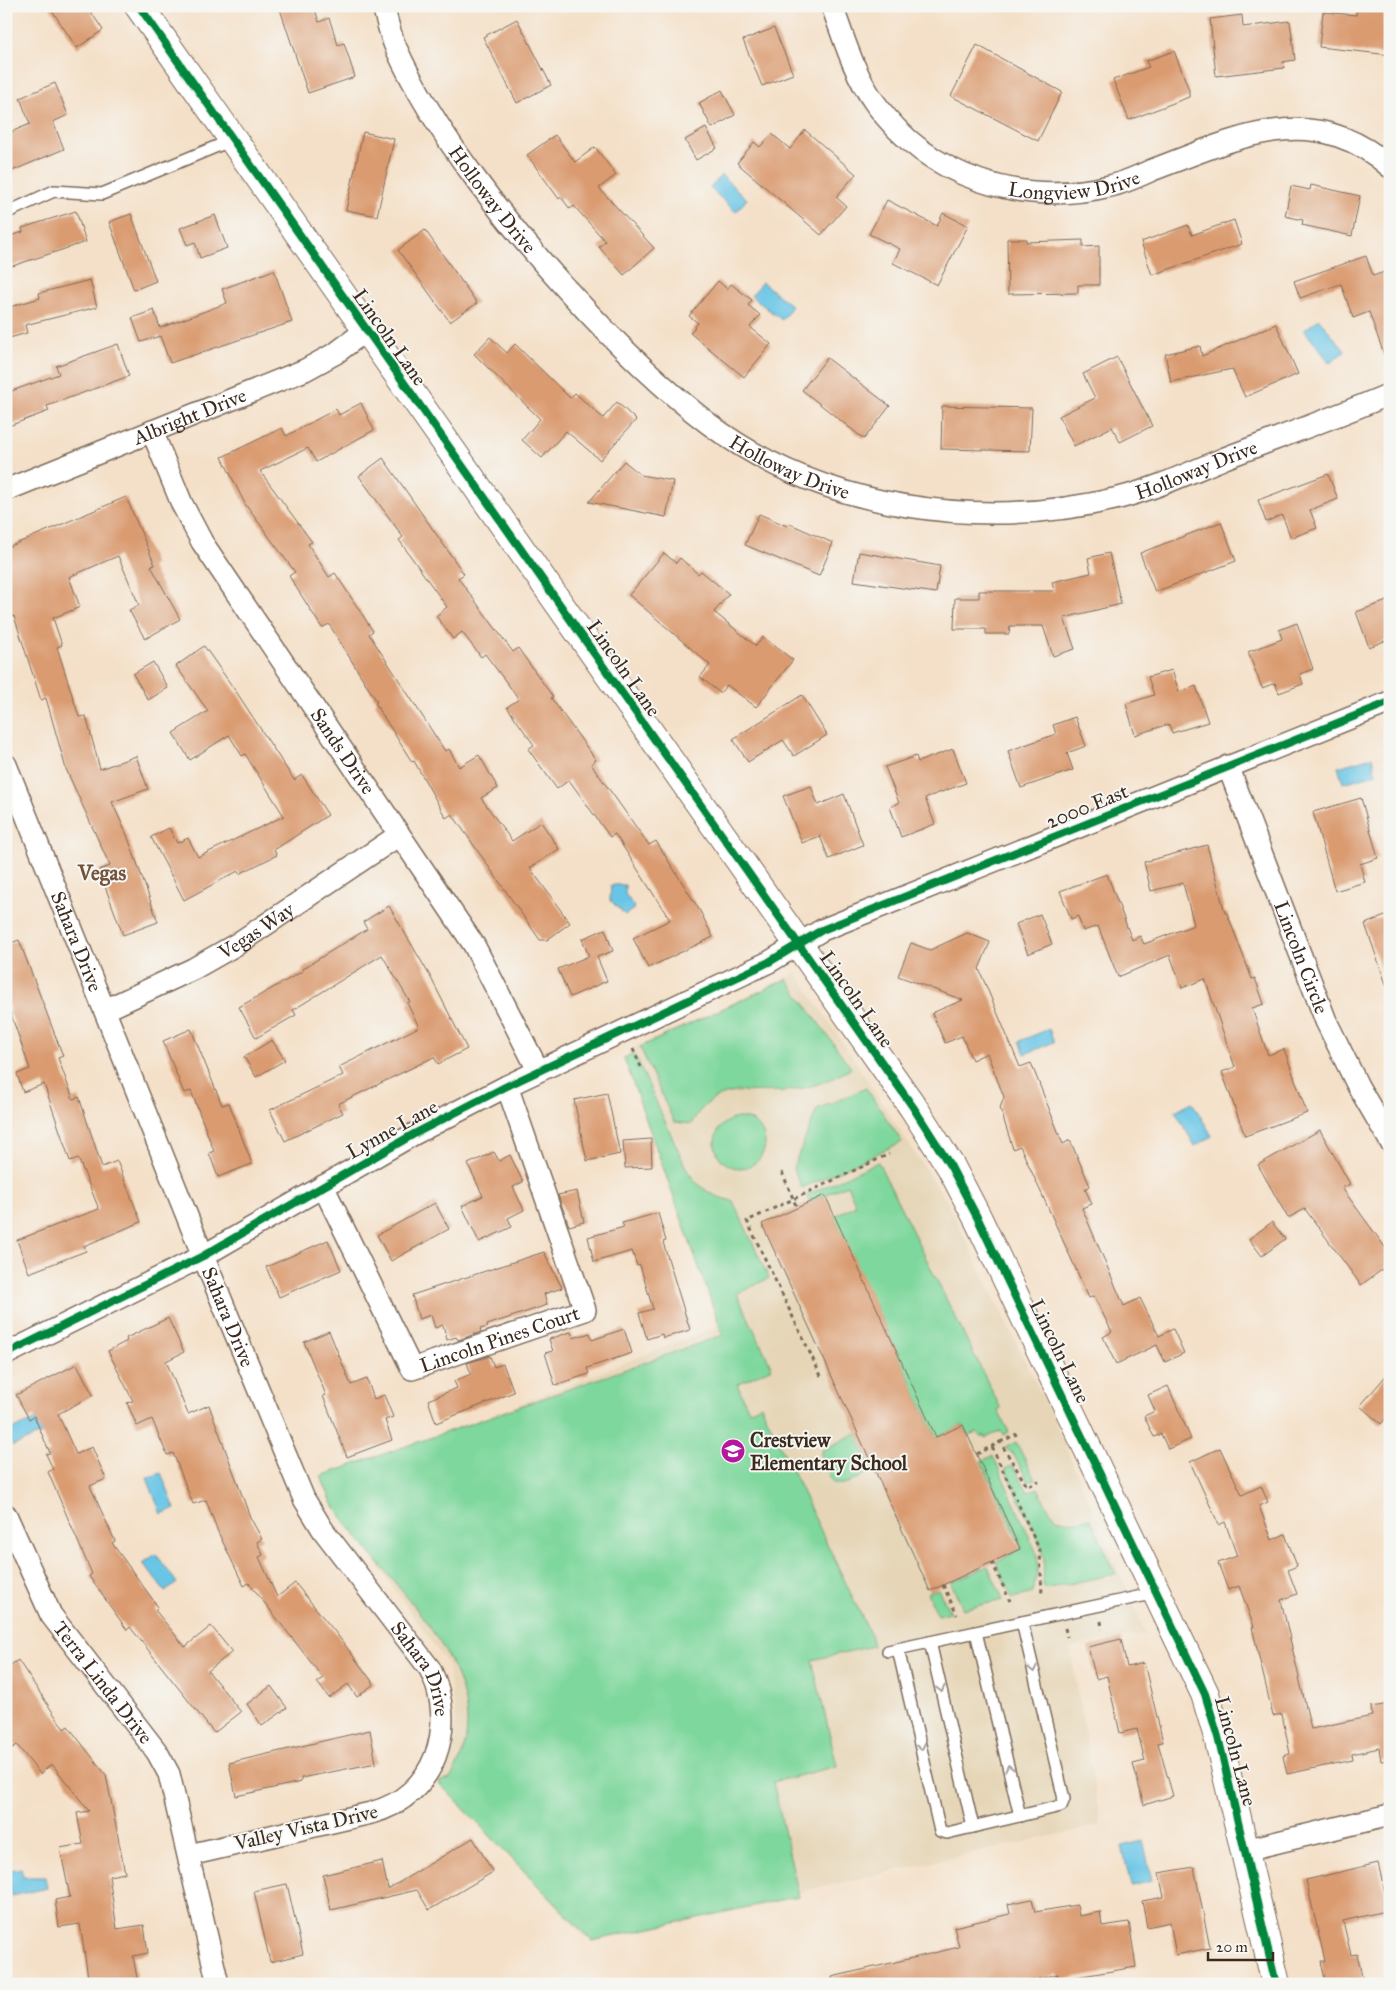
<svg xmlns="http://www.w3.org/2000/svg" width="1396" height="1990" font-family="'IM FELL Great Primer',serif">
	<rect width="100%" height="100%" fill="#f6f6f2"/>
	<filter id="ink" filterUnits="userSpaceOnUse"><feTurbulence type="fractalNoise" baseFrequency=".02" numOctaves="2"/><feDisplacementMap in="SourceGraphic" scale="10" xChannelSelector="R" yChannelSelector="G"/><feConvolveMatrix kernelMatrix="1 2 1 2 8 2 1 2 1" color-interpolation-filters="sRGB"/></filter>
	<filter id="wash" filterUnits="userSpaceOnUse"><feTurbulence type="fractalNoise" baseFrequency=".0096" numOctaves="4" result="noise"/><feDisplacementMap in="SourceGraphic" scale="20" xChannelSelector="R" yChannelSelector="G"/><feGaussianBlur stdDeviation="1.12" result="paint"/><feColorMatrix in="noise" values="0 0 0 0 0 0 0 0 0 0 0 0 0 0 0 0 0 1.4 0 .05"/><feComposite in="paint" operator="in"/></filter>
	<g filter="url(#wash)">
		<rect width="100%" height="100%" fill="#f4e0c8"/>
		<polygon fill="#e6d6b7" points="797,973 947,1202 1054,1420 1146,1634 1070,1647 1101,1825 587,1939 434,1779 456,1721 447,1664 319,1482 721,1325 629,1050"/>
		<g fill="#7ed79c" stroke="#5c805d">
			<path d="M 787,979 L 851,1068 L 849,1070 C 834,1078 816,1086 799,1089 C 756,1098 718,1076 691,1124 L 674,1122 L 640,1047 Z"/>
			<path d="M 634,1053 L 688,1172 C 700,1189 713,1197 733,1201 L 769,1278 L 737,1294 L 772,1368 L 737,1384 L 749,1411 L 761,1405 L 870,1634 L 873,1646 L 812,1660 L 837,1766 L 773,1782 L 799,1896 L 592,1941 L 438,1782 L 450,1779 C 514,1679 381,1581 333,1504 C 328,1495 325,1485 321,1476 L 723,1335 L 624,1058 Z"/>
			<polygon points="866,1088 902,1142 802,1188 793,1168 817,1109"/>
			<circle cx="740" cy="1143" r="25"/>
			<polygon points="878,1162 1001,1409 998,1411 1009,1432 1003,1435 1001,1431 986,1438 984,1435 981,1437 977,1432 968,1435 963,1425 936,1437 834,1216 856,1205 847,1185 810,1202 807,1195"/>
			<path d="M 856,1433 L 873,1470 C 862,1475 843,1490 832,1482 L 821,1458 L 821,1451 Z"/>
			<polygon points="1016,1442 1035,1479 1029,1482 1013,1454 1005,1448"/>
			<polygon points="993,1456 1037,1554 1038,1566 1033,1593 1012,1598 996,1562 1022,1548 981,1461"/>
			<path d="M 1013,1465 L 1028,1492 L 1038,1488 C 1051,1516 1056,1528 1090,1518 L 1116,1574 L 1045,1589 L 1043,1586 L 1044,1559 L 1039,1540 L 1005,1469 Z"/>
			<polygon points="988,1566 1003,1600 963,1609 951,1582"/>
			<polygon points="938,1589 950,1612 938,1615 927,1593"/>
		</g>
		<g fill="#68c5e6" stroke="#527882">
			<polygon points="721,175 747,199 736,212 710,188"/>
			<polygon points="762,282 792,306 782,320 751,296"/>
			<polygon points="1319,319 1345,351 1330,363 1304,330"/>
			<polygon points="1372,757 1376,774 1343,783 1338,767"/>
			<polygon points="611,885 625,885 625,894 635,908 625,915 610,900"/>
			<polygon points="1049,1029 1054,1042 1025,1054 1020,1041"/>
			<polygon points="1192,1102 1212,1136 1195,1146 1175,1111"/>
			<polygon points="39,1418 46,1432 13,1446 6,1432"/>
			<polygon points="161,1473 175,1509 161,1514 147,1478"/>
			<polygon points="156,1554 177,1583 165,1592 143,1563"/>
			<polygon points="1143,1841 1152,1881 1131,1886 1122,1846"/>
			<polygon points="21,1868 23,1877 45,1877 47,1888 12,1896 6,1871"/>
		</g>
		<g id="blocks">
			<g fill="#da9b71">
				<polygon points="49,6 87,6 103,30 77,48"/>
				<polygon points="279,6 314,6 319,22 329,18 338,45 344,43 355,77 308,93"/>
				<polygon points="1357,6 1390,6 1390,55 1319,47 1323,12 1356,15"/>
				<polygon points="1242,15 1243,27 1290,21 1295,60 1283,62 1284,68 1216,76 1210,19"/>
				<polygon points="517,19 551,85 517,103 483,37"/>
				<polygon points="774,28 793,74 762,86 743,40"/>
				<polygon points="977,45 1062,92 1038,141 951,96"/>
				<polygon points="1174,51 1189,90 1189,97 1129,120 1113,80 1149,67 1146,61"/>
				<polygon points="55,83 68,115 53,122 64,149 12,171 6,157 6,134 30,124 20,98"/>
				<polygon points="722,90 735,115 712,128 699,103"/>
				<polygon points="706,128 717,148 696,160 685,140"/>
				<polygon points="805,130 856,174 836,197 846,206 821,235 737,163 754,142 760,147 772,134 790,149"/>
				<polygon points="363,132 394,139 377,216 346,210"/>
				<polygon points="555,135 575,162 595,147 616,175 599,188 654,248 624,275 599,247 605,241 574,206 570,209 561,197 559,199 527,155"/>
				<polygon points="1311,185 1360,196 1352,236 1302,225 1303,220 1285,216 1291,186 1310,190"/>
				<polygon points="887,200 937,226 943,213 968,226 937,285 893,263 900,249 869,234"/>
				<polygon points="76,211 86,242 6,268 6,237 23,232 22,228"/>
				<polygon points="131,214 156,281 134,290 109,222"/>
				<polygon points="215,215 227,248 200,258 195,242 187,245 180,228"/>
				<polygon points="1234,220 1242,244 1152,275 1141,242 1188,225 1192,235"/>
				<polygon points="425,230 477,303 450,322 398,250"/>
				<polygon points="1007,239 1027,239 1026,242 1083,240 1083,247 1099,246 1099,285 1078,285 1078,293 1008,294"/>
				<polygon points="1366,256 1373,276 1390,270 1390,363 1387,363 1369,312 1353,318 1341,284 1300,298 1294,281"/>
				<polygon points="274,270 292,322 170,363 160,336 141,342 132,318 154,310 160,328 227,303 222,289"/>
				<polygon points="90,280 97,307 25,325 27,333 6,339 6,308 40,298 39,293"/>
				<polygon points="718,281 727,289 731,284 752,300 748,305 760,315 750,327 771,344 744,377 690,333 698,323 689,316"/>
				<polygon points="1276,324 1298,374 1245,397 1232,369 1171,382 1165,354 1200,346 1202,356"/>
				<polygon points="490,337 507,353 515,344 570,398 575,393 603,418 617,402 636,420 600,460 566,431 542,458 522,440 540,419 474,354"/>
				<polygon points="118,344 129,376 47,406 49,411 6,427 6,393 59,374 56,366"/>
				<polygon points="1117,357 1152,426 1120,442 1112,427 1074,446 1059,416 1095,398 1083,374"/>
				<polygon points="827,358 890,406 864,439 802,390"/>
				<polygon points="361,403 374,430 316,462 308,448 260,471 312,542 308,544 329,577 335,573 373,631 369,634 445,751 449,749 459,767 479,755 498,788 481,798 512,841 541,822 559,849 530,868 570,923 547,940 540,940 452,814 446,818 414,761 412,762 375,703 377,702 329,624 322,628 289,576 295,572 245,504 222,457 282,428 286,436 336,409 339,415"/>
				<polygon points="942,406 1032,408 1030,451 941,449"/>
				<polygon points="383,458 464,574 458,578 513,652 518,648 553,697 551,698 596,760 591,764 649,845 656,841 700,911 713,937 648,968 633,938 670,920 615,834 610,837 569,780 557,789 528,749 534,745 507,707 519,699 485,654 481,657 462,632 453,639 436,616 447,607 399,540 403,537 359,476"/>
				<polygon points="624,461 641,475 673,481 666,517 589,502"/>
				<polygon points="1328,474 1338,499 1310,510 1317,528 1291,538 1282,515 1266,522 1258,500"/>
				<polygon points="126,497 155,565 151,566 180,619 145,639 129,610 139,605 118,556 69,577 80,607 53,618 62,645 57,647 79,717 86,716 100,769 136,756 148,789 112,802 127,835 158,922 123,935 99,870 110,866 66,769 46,698 41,700 14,616 6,618 6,548"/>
				<polygon points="759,514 787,526 788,523 833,543 819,576 745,545"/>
				<polygon points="1221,522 1236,561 1155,592 1140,553"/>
				<polygon points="859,552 940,566 936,593 854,581"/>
				<polygon points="664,553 676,563 680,558 698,574 701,571 729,594 714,612 756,646 763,637 793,660 756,707 727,685 720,693 700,677 710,665 629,595"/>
				<polygon points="1109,553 1121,604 1064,618 1075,649 1053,656 1043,626 1010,626 1009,634 986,634 986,629 954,629 955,598 979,598 979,591 1054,591 1052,582 1091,573 1088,558"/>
				<polygon points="1390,600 1390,639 1369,647 1356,612"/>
				<polygon points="1297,623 1313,669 1300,674 1303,684 1279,693 1275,683 1262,688 1248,652 1282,639 1279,630"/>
				<polygon points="204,646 239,696 294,780 302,775 328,815 274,850 277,855 239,874 238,871 184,900 151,837 169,828 177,843 188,838 198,857 284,816 245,754 242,756 229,735 190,760 173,733 208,711 176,666"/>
				<polygon points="153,662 168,688 148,700 133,674"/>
				<polygon points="1172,670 1179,692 1196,686 1208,722 1172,733 1169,724 1135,735 1126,704 1154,695 1148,677"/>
				<polygon points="802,695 827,735 794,756 783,740 748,762 733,739"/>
				<polygon points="1075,717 1086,746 1067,753 1073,770 1021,788 1008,751 1056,734 1053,725"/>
				<polygon points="953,749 966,783 925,798 935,824 901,837 890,807 899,803 885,767 916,756 918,762"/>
				<polygon points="811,786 818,805 844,794 863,845 829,859 820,836 802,843 783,796"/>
				<polygon points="1361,798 1378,858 1360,864 1365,882 1335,891 1313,812"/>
				<polygon points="1207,845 1225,913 1227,913 1252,979 1255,978 1264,1004 1252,1008 1268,1055 1284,1049 1307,1113 1245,1136 1222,1072 1235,1067 1205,979 1182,988 1170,955 1118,977 1098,926 1083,931 1078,916 1071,919 1060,891 1107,874 1132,940 1140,936 1144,944 1194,925 1183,883 1151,891 1144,862"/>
				<polygon points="389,906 430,976 467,1049 438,1064 434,1057 338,1104 343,1113 285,1141 270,1110 343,1075 339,1067 419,1027 407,1003 410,1002 382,955 293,1010 296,1015 256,1038 239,1007 303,971 302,969 367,929 363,922"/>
				<polygon points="1040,914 1052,944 1028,954 1016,924"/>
				<polygon points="1390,914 1390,987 1387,987 1365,924"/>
				<polygon points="605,929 613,951 597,957 607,981 570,997 558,969 589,956 582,939"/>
				<polygon points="967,933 990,942 979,969 1020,1067 1031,1063 1063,1144 1070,1140 1090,1186 1085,1189 1092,1204 1082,1208 1124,1306 1140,1298 1159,1336 1173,1329 1184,1353 1165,1362 1157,1345 1116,1364 1103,1337 1112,1332 1094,1296 1089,1298 1020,1146 1013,1149 1000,1108 1004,1097 987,1053 972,1060 962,1036 945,1043 932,1013 963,1000 898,976 911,943 930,950"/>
				<polygon points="19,940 63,1056 58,1058 73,1099 79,1097 102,1167 117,1161 141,1222 84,1246 86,1251 29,1273 17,1240 99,1209 78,1158 70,1161 44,1084 23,1092 17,1074 30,1069 6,1000 6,945"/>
				<polygon points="191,1029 222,1105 229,1103 252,1164 218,1177 209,1153 214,1151 191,1091 184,1093 163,1041"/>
				<polygon points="272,1040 285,1060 256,1077 244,1057"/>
				<polygon points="607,1093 620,1154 587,1161 574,1100"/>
				<polygon points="1320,1130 1350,1184 1342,1188 1390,1254 1390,1264 1361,1285 1305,1209 1288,1218 1258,1165"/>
				<polygon points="651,1139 652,1167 625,1168 623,1141"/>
				<polygon points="494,1152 499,1161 510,1155 523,1182 513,1187 524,1210 508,1218 512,1227 479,1242 462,1206 483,1196 468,1164"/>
				<polygon points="577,1191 584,1222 569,1226 558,1195"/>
				<polygon points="825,1195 936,1437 963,1425 1020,1549 930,1591 762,1224"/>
				<polygon points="435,1203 449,1229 391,1261 377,1235"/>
				<polygon points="658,1213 666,1241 663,1242 690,1330 663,1338 662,1334 647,1339 639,1313 653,1309 640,1265 637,1266 632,1251 594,1262 588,1237 624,1227 622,1223"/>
				<polygon points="1272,1222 1285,1239 1262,1256 1249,1239"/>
				<polygon points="328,1240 341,1270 279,1297 266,1267"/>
				<polygon points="544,1252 562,1288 544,1294 547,1305 487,1325 488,1327 480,1329 481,1332 458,1340 456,1337 447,1340 443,1325 435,1328 431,1315 419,1319 412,1295"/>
				<polygon points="168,1318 184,1352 166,1361 188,1414 209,1405 250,1517 262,1539 257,1542 263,1555 259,1557 277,1597 295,1583 336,1633 374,1684 357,1697 348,1684 329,1698 317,1682 323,1678 296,1643 249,1583 244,1586 218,1532 206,1500 193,1504 173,1453 167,1455 152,1419 137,1426 127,1403 133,1401 108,1351 127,1341 126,1338"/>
				<polygon points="624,1329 632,1353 587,1368 589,1374 555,1385 545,1353 553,1351 549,1339 571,1332 573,1338 590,1333 592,1340"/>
				<polygon points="329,1331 351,1385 367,1379 374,1399 384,1395 393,1417 385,1420 392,1440 347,1457 323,1396 326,1395 304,1342"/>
				<polygon points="490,1356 494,1367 503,1364 514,1392 436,1423 428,1400 457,1388 454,1381 471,1374 467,1363"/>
				<polygon points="77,1364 93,1395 58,1414 76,1454 92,1447 106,1479 90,1486 115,1541 112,1543 158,1607 155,1610 185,1647 211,1626 232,1652 208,1671 241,1712 214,1733 130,1627 127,1630 89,1576 92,1574 48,1472 53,1469 46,1454 50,1453 34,1416 29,1419 16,1395"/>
				<polygon points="1390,1371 1390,1414 1381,1424 1360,1406"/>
				<polygon points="1168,1386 1191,1439 1168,1449 1161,1434 1154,1437 1144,1416 1155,1411 1148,1395"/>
				<polygon points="1220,1448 1242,1495 1261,1486 1268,1502 1259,1506 1272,1540 1285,1534 1297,1566 1288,1570 1297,1594 1281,1600 1311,1729 1372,1716 1371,1707 1390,1704 1390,1760 1381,1761 1379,1748 1352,1754 1353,1760 1287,1774 1283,1756 1290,1754 1282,1714 1273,1716 1252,1627 1254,1627 1239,1586 1228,1590 1218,1563 1237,1556 1225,1522 1219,1525 1190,1462"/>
				<polygon points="1121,1639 1127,1667 1144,1663 1163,1742 1158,1743 1173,1796 1144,1805 1133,1764 1145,1761 1137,1729 1120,1733 1107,1676 1096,1679 1088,1647"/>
				<polygon points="18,1660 64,1729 68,1726 106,1775 125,1873 109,1876 117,1929 144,1925 148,1953 133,1956 138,1984 89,1984 80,1924 59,1927 55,1900 70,1897 60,1848 83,1844 77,1813 89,1811 52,1764 40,1774 17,1745 6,1752 6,1668"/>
				<polygon points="271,1686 287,1708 262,1726 247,1704"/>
				<polygon points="370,1730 376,1763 301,1778 301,1782 236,1796 229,1763"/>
				<polygon points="473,1838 493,1872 429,1910 417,1890 331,1910 323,1875 382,1861 388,1889"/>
				<polygon points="1378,1863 1389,1910 1343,1921 1351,1955 1357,1954 1364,1984 1326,1984 1321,1961 1325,1961 1306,1880"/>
				<polygon points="1194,1867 1210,1948 1176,1955 1170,1922 1147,1927 1142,1901 1164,1897 1159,1873"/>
				<polygon points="287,1884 303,1954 270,1962 254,1891"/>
				<polygon points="1032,1899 1035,1912 1077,1905 1079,1916 1100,1912 1102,1926 1129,1922 1136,1967 1058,1980 1058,1974 1018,1984 833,1984 832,1977 959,1947 954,1927 1010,1914 1008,1904"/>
			</g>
		</g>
	</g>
	<g filter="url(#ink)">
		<use href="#blocks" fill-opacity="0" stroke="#7c6a5a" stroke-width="1"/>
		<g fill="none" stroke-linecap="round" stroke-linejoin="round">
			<defs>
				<g id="service">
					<polyline points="6,213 54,191 102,194 232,140"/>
					<polyline points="976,1632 1020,1816"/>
					<polyline points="930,1642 973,1827"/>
					<polyline points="898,1649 940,1831 947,1833 1061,1806 1064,1799 1022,1622"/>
					<polyline points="888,1651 1156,1593"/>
				</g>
				<g id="minor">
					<path id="s1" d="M 383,6 C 387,20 390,35 396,48 C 434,132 509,227 571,294 C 614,341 659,386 709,424 C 824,510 981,531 1119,498 C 1155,489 1191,472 1225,458 C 1280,437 1336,417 1390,394"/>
					<path id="s2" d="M 832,6 C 844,39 854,74 875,103 C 929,178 1021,207 1110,186 C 1124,183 1139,176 1152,170 C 1235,139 1312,98 1390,167"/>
					<path id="s3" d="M 152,431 L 182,504 L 202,542 L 474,945 L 538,1070"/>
					<path id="s4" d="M 6,490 L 305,370 L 336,353 L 365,331"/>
					<path id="s5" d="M 6,765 L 203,1256 L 304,1499 L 323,1530 L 430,1669 C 458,1726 436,1796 371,1813 L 189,1855"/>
					<path id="s6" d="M 1228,766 L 1326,1021 L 1358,1086 L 1390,1141"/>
					<path id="s7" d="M 105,1010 L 193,969 L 237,944 L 399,835"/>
					<path id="s8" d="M 323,1186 L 412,1369 L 585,1310 L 507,1086"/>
					<polyline points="6,1354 203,1256 414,1134 507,1086 769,962 822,930 1390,702"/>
					<path id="s9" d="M 6,1515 L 51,1615 L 157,1752 L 169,1774 L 218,1984"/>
					<polyline points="1245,1850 1390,1815"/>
				</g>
				<polyline id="tertiary" points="139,6 913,1107 951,1167 978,1219 1205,1694 1218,1737 1276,1984"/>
			</defs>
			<use href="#service" stroke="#7c6a5a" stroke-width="14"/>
			<use href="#minor" stroke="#7c6a5a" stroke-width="24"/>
			<use href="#tertiary" stroke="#7c6a5a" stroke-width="30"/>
			<g stroke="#7c6a5a" stroke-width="3" stroke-dasharray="4 4" stroke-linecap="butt">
				<polyline points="633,1049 641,1067"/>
				<polyline points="782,1172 797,1208"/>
				<polyline points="821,1376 747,1221 889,1154"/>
				<polyline points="1000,1442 1017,1434"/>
				<polyline points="992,1447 1040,1551 1042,1596"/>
				<polyline points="977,1454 1000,1442 1027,1486 1039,1481"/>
				<polyline points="992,1562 1010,1601"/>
				<polyline points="943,1585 957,1615"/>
				<polyline points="1101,1621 1102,1629"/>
				<polyline points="1065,1628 1067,1637"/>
			</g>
			<use href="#service" stroke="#fff" stroke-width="11"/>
			<use href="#minor" stroke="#fff" stroke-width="21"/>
			<use href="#tertiary" stroke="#fff" stroke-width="28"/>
			<defs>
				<g id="cycleway">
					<polyline points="139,6 913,1107 951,1167 978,1219 1205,1694 1218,1737 1276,1984"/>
					<polyline points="6,1354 203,1256 414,1134 507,1086 769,962 822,930 1390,702"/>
				</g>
			</defs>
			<use href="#cycleway" stroke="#f6f6f2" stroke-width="11"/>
			<use href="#cycleway" stroke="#00873e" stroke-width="8"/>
		</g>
		<defs><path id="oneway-chevron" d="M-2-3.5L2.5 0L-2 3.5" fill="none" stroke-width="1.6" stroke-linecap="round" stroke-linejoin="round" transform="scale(1.25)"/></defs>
		<g stroke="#a79f9a">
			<use href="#oneway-chevron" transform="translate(1033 1669) rotate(77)"/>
			<use href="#oneway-chevron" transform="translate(941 1689) rotate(77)"/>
			<use href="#oneway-chevron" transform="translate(921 1747) rotate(77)"/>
			<use href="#oneway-chevron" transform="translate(1009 1768) rotate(-103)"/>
		</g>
	</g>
	<defs>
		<symbol id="school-disc" viewBox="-11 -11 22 22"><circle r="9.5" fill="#b5179e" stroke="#f6f6f2"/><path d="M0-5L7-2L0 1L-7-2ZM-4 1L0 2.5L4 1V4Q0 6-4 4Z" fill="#fff"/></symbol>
	</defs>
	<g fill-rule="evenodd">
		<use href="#school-disc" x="719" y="1437" width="28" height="28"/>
	</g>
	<g text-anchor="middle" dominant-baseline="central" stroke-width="4" stroke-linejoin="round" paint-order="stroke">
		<g font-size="20" fill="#3b2a1e" stroke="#f6f6f2">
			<text stroke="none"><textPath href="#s2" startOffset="335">Longview Drive</textPath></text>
			<text stroke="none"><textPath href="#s1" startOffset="224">Holloway Drive</textPath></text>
			<text transform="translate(390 337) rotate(55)">Lincoln Lane</text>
			<text stroke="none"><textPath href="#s4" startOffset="198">Albright Drive</textPath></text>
			<text stroke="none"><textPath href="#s1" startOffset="629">Holloway Drive</textPath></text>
			<text stroke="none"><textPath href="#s1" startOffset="1049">Holloway Drive</textPath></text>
			<text transform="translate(624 668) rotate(55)">Lincoln Lane</text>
			<text stroke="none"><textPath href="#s3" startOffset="374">Sands Drive</textPath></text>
			<text transform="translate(1087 806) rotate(-22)">2000 East</text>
			<text stroke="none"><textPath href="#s7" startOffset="171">Vegas Way</textPath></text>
			<text stroke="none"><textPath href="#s5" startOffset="190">Sahara Drive</textPath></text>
			<text stroke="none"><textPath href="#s6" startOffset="205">Lincoln Circle</textPath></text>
			<text transform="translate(857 999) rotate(55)">Lincoln Lane</text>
			<text transform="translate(392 1129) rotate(-29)">Lynne Lane</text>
			<text stroke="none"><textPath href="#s5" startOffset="595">Sahara Drive</textPath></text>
			<text stroke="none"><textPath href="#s8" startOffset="296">Lincoln Pines Court</textPath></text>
			<text transform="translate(1060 1351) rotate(64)">Lincoln Lane</text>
			<text stroke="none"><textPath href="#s5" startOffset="1000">Sahara Drive</textPath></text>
			<text stroke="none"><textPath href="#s9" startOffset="195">Terra Linda Drive</textPath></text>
			<text transform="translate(1236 1751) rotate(75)">Lincoln Lane</text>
			<text transform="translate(306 1827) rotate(-13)">Valley Vista Drive</text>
		</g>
		<g font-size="20" font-weight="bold" fill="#3b2a1e" stroke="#f6f6f2" text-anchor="start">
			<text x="750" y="1440">Crestview<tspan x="750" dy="23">Elementary School</tspan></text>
		</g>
		<g font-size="21" font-weight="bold" fill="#73523b" stroke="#f6f6f2">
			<text x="102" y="873">Vegas</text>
		</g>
	</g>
	<rect width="1396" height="1990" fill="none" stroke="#f6f6f2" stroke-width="25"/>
	<path d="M1208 1952v8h65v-8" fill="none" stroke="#3b2a1e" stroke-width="2.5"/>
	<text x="1216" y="1952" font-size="15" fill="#3b2a1e" stroke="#f6f6f2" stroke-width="4" paint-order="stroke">20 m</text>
</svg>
